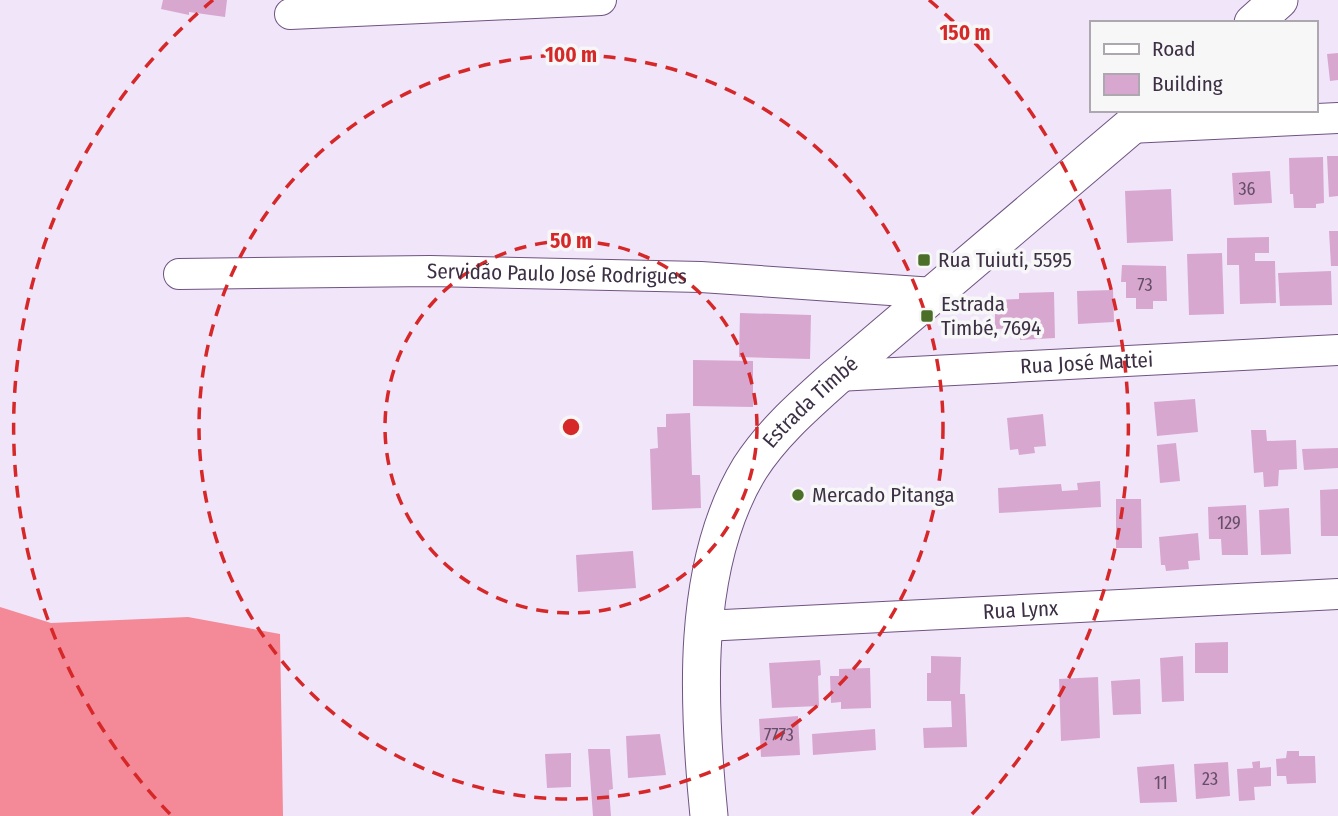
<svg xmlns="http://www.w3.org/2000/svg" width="1338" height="816" font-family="'Fira Sans Condensed',sans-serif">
	<rect width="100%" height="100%" fill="#f1e5fa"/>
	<polygon fill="#f48998" points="0,607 51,623 188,617 280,634 283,816 0,816"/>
	<g fill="#d8a7d0">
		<polygon points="163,0 227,0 225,17 189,12 189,15 161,9"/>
		<polygon points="1338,53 1338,80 1330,81 1327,54"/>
		<polygon points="1327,156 1338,156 1338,196 1329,197"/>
		<polygon points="1323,157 1324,203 1316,204 1316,208 1294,208 1293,194 1290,194 1289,158"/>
		<polygon points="1270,171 1272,203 1234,205 1232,173"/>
		<polygon points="1171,189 1173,241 1127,243 1125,191"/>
		<polygon points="1329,231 1338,231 1338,266 1331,266"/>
		<polygon points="1269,237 1269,253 1255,253 1255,261 1275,261 1276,303 1240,304 1239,265 1227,265 1227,238"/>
		<polygon points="1222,253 1224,314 1189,315 1187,254"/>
		<polygon points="1122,265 1166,266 1167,301 1153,301 1153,309 1136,309 1136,298 1126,298 1126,282 1121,282"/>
		<polygon points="1331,271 1332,305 1280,306 1278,273"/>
		<polygon points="1113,290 1114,322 1078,324 1077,291"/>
		<polygon points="1054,292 1055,338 1020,340 1020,328 995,329 995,300 1019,299 1019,293"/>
		<polygon points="740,313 811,315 810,359 739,357"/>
		<polygon points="693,360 753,361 753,407 693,406"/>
		<polygon points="1195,399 1198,432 1157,436 1154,402"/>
		<polygon points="690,413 692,475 700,475 701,508 652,510 650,449 658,448 657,427 666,427 666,414"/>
		<polygon points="1043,414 1046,446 1034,447 1035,453 1019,455 1018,449 1010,450 1007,418"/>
		<polygon points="1251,430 1266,430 1267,441 1296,440 1297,469 1279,470 1278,486 1264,487 1263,472 1254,473"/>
		<polygon points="1176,443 1180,481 1160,483 1157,445"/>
		<polygon points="1338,448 1338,468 1304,470 1302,449"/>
		<polygon points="1100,481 1101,507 999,513 998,488 1061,484 1062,491 1078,490 1077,483"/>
		<polygon points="1338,489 1338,536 1321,536 1320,490"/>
		<polygon points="1116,499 1141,499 1142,548 1116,548"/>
		<polygon points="1246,505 1248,555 1222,555 1221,539 1209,539 1208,507"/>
		<polygon points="1289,508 1291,554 1261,555 1259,510"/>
		<polygon points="1198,533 1200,560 1188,561 1189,569 1166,571 1165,565 1161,565 1159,537"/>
		<polygon points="633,551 636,588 578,592 576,555"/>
		<polygon points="1228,642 1228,673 1195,673 1195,643"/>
		<polygon points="931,656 961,657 960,694 965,694 967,747 924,748 923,728 952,727 951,701 927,701 927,673 931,673"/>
		<polygon points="1183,656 1184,701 1162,702 1160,658"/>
		<polygon points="820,660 821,675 818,676 819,706 772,708 769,663"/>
		<polygon points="870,668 871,708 841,709 841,702 831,703 830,676 839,676 839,669"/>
		<polygon points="1098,677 1100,738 1061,741 1059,679"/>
		<polygon points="1140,679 1141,714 1113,715 1111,681"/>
		<polygon points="798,716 800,755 761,757 759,719"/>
		<polygon points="875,729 876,750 813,755 812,734"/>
		<polygon points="660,734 666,775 628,778 626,736"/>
		<polygon points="588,749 610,749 613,789 609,790 611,816 593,816"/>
		<polygon points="1287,751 1299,751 1299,756 1315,756 1316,783 1287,784 1286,776 1277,776 1276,759 1286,758"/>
		<polygon points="571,753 571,787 547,788 545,754"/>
		<polygon points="1260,761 1260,768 1271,767 1271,786 1254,787 1255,800 1239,801 1237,769 1253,768 1252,762"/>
		<polygon points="1228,762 1230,796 1196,799 1194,764"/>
		<polygon points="1174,764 1177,802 1140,803 1137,767"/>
	</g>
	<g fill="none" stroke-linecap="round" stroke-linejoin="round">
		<defs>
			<g id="minor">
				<polyline points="290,14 601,0"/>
				<polyline points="1129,128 1338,118"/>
				<path id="s1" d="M 179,274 L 430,271 L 701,277 L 934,293"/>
				<path id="s2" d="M 837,376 L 1338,350"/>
				<path id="s3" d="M 704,626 L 1338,594"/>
			</g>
			<g id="tertiary">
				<polyline points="1253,23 1279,0"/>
				<path id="s4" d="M 709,816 C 698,706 690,566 750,468 C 773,432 806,404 837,376 L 1150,110"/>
			</g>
		</defs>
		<use href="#minor" stroke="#6f5381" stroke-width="32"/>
		<use href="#tertiary" stroke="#6f5381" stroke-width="39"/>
		<use href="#minor" stroke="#fff" stroke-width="30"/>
		<use href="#tertiary" stroke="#fff" stroke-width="37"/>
	</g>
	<g fill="none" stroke="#d62828" stroke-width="3.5" stroke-dasharray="12 9">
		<circle cx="571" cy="427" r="186"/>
		<circle cx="571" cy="427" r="372"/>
		<path d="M170 814A557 557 0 0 1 213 0M929 0A557 557 0 0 1 972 814"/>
	</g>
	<g fill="#4b6f28" stroke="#f7f7f7" stroke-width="2.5">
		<rect x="917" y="253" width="14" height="14" rx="3.5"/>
		<rect x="920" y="309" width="14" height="14" rx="3.5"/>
		<circle cx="798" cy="495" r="7"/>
	</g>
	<g text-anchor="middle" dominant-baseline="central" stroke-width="7" stroke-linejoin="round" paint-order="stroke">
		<g font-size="18" fill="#644e68">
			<text x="1247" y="189">36</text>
			<text x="1145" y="285">73</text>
			<text x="1229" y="523">129</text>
			<text x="779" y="735">7773</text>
			<text x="1210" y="779">23</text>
			<text x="1161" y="783">11</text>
		</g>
		<g font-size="21" fill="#3d3045" stroke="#f7f7f7" text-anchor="start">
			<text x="938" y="260">Rua Tuiuti, 5595</text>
			<text x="941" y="304">Estrada<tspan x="941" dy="24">Timbé, 7694</tspan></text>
			<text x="812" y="495">Mercado Pitanga</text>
		</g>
		<g font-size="21" fill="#3d3045" stroke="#f7f7f7">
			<text stroke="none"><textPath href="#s1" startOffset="378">Servidão Paulo José Rodrigues</textPath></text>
			<text stroke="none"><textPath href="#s2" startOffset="250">Rua José Mattei</textPath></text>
			<text stroke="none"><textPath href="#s4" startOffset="446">Estrada Timbé</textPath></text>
			<text stroke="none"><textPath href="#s3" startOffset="317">Rua Lynx</textPath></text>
		</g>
	</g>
	<circle cx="571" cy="427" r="10" fill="#d62828" stroke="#f7f7f7" stroke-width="3.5"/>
	<g font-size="21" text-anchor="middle" font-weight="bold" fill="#d62828" stroke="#f7f7f7" stroke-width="7" stroke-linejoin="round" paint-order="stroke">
		<text x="965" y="40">150 m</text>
		<text x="571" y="62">100 m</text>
		<text x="571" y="248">50 m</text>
	</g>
	<rect x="1090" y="21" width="228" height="91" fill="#f7f7f7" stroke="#ada7b0" stroke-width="2"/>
	<rect x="1104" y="44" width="35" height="10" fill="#ffffff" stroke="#ada7b0" stroke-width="2"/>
	<text x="1152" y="56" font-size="21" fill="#3d3045">Road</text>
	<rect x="1104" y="74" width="35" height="21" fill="#d8a7d0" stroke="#ada7b0" stroke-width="2"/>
	<text x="1152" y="91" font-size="21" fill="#3d3045">Building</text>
</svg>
